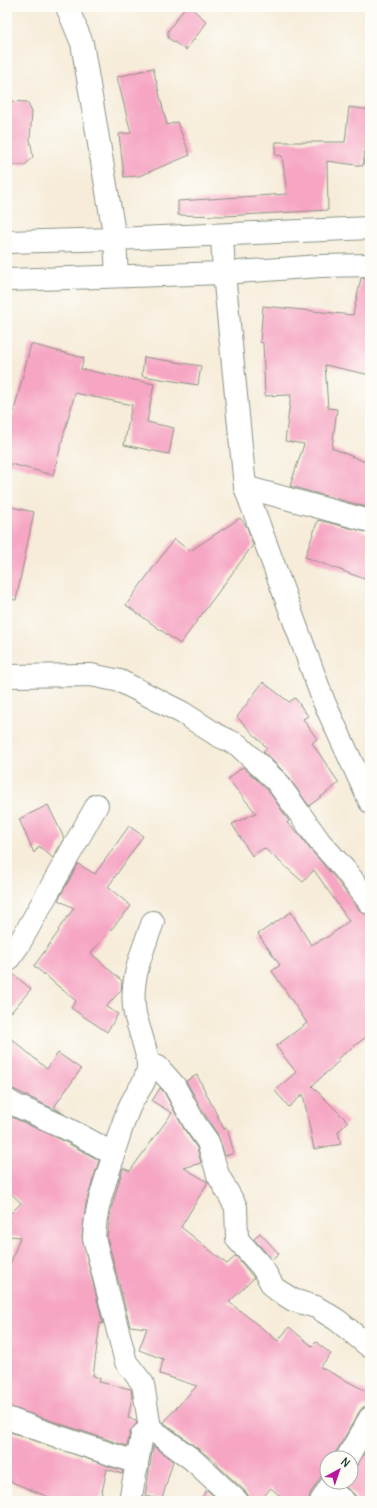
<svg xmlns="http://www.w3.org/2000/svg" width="377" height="1508" font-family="Delius,sans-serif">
	<rect width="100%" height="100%" fill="#fdfcf7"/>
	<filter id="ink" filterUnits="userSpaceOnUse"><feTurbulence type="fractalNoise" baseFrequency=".025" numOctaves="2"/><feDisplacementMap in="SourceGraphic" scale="8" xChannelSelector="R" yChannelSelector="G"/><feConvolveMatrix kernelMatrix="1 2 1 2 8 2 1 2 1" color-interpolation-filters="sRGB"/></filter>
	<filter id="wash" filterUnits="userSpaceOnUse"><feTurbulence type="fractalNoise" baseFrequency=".012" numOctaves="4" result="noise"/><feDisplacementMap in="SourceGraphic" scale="16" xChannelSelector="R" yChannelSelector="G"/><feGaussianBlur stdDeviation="0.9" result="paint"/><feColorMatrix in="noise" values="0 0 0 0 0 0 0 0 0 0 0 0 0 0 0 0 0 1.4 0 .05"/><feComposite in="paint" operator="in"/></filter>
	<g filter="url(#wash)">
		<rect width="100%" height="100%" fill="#f6ecd9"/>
		<g id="blocks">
			<g fill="#f6a5c3">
				<polygon points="185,7 190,7 207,22 186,50 168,38 168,31"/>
				<polygon points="153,68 167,125 177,122 190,155 139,176 124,177 119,134 131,133 117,77"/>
				<polygon points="7,101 27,102 32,112 30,139 33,157 25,165 7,165"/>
				<polygon points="349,107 370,110 363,166 327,161 328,210 225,216 178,215 178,201 287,194 282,156 275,155 276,142 345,142"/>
				<polygon points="361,278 370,278 370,375 325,365 328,408 337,409 332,448 370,464 370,508 290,486 304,444 285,441 291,395 265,396 263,343 260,342 263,306 353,315"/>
				<polygon points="31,344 84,358 81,369 154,384 147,422 174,428 169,454 124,445 132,405 75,393 53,475 7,463 7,438"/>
				<polygon points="144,357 201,366 198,385 142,376"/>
				<polygon points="7,506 34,512 16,600 7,599"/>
				<polygon points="240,518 247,527 253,545 180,644 126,605 174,539 190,551"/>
				<polygon points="318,520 370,533 370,581 305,557"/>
				<polygon points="263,682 289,702 295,698 308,716 303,719 317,739 312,743 339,783 309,806 287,775 263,751 267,748 237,717"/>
				<polygon points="243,767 268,790 289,821 287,823 297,832 310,849 335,878 360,911 365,914 370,915 370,1034 337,1059 339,1061 312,1086 348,1122 338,1132 341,1144 314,1149 303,1094 289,1107 275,1091 296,1072 276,1046 307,1023 272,971 280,965 258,934 291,912 311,945 329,936 349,921 314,870 303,882 264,848 252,856 232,824 256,813 228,779"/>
				<polygon points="48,805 64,838 53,858 39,846 34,853 19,819"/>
				<polygon points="129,826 143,836 108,887 131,906 91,953 122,981 121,990 106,1007 118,1014 107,1032 71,1008 76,1001 34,966 59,931 58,930 74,908 58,900 78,864 95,874"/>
				<polygon points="7,973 12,973 31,989 7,1017"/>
				<polygon points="7,1035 47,1069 58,1053 81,1069 54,1107 64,1114 13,1089 7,1088"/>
				<polygon points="197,1075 224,1129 227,1128 234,1153 225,1156 218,1135 205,1115 186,1081"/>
				<polygon points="160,1088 164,1092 184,1129 197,1148 201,1163 184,1168 208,1182 181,1227 227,1264 236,1256 254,1278 229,1302 278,1341 289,1327 312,1346 316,1342 331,1354 320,1367 370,1393 369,1406 363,1407 359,1412 336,1452 335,1458 327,1458 327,1471 322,1475 310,1494 309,1501 285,1501 271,1488 260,1501 249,1501 249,1497 246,1492 217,1465 218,1464 163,1422 197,1386 160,1374 163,1359 139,1350 147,1328 130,1326 107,1237 111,1209 123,1168 130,1171 172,1113 152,1101"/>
				<polygon points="7,1115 60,1139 99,1160 86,1203 82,1237 103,1324 100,1323 93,1376 100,1378 99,1382 131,1389 132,1397 128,1418 136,1420 137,1423 130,1432 127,1446 7,1406 7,1273 20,1237 9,1236 9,1215 21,1203 7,1190"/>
				<polygon points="260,1233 279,1254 272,1260 254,1239"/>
				<polygon points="7,1431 123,1471 122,1474 107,1469 100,1501 58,1501 7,1480"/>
				<polygon points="153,1446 173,1461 162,1499 145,1496"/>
				<polygon points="368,1447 370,1449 370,1501 356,1501 355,1495 344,1486 345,1482 351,1482 351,1469 358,1464"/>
				<polygon points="207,1490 219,1501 199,1501"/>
			</g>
		</g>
	</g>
	<g filter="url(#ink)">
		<use href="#blocks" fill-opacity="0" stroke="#8a9486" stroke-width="1"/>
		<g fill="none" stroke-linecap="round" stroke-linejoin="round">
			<defs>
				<g id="minor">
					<polyline points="67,7 82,43 115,239 117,276"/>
					<polyline points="222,235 224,273 245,487 324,702 370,802"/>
					<polyline points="245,487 370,521"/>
					<polyline points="7,676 91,675 120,681 183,713 217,735 238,745 277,782 320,842 345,870 370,903"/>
					<path d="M 153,922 C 142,951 129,982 135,1014 C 138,1027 149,1055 148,1067 C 147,1083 135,1093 129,1108 C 123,1122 119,1136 114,1151 L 114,1155 C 105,1182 95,1209 94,1238 L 126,1362 L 143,1384 L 150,1428 L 193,1460 L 237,1501"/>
					<polyline points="7,961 18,946 97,805"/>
					<polyline points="149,1064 158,1067 174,1085 194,1122 208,1142 218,1175 236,1207 237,1239 262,1267 274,1288 293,1300 316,1307 337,1320 370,1347"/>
					<path d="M 7,1100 L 15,1105 C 49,1120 83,1135 114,1155"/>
					<polyline points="7,1418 62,1438 132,1461 137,1467"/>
					<polyline points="347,1458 370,1418"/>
					<polyline points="328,1490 344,1501"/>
					<polyline points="130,1501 142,1435 150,1428"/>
					<polyline points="321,1501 333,1482"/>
				</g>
				<g id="tertiary">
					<polyline points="7,242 115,239 370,228"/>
					<polyline points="7,280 224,273 320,266 370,265"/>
				</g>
			</defs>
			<use href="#minor" stroke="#8a9486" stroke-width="24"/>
			<use href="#tertiary" stroke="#8a9486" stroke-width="24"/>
			<use href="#minor" stroke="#fff" stroke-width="22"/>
			<use href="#tertiary" stroke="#fff" stroke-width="22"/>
		</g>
	</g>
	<rect width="377" height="1508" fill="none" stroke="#fdfcf7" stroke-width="24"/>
	<g transform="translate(339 1470) rotate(40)"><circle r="19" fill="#fdfcf7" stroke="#a4b0a9"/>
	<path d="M0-3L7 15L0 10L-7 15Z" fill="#b5179e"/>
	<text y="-6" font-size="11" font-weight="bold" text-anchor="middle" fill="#1f3d34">N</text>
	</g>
</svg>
